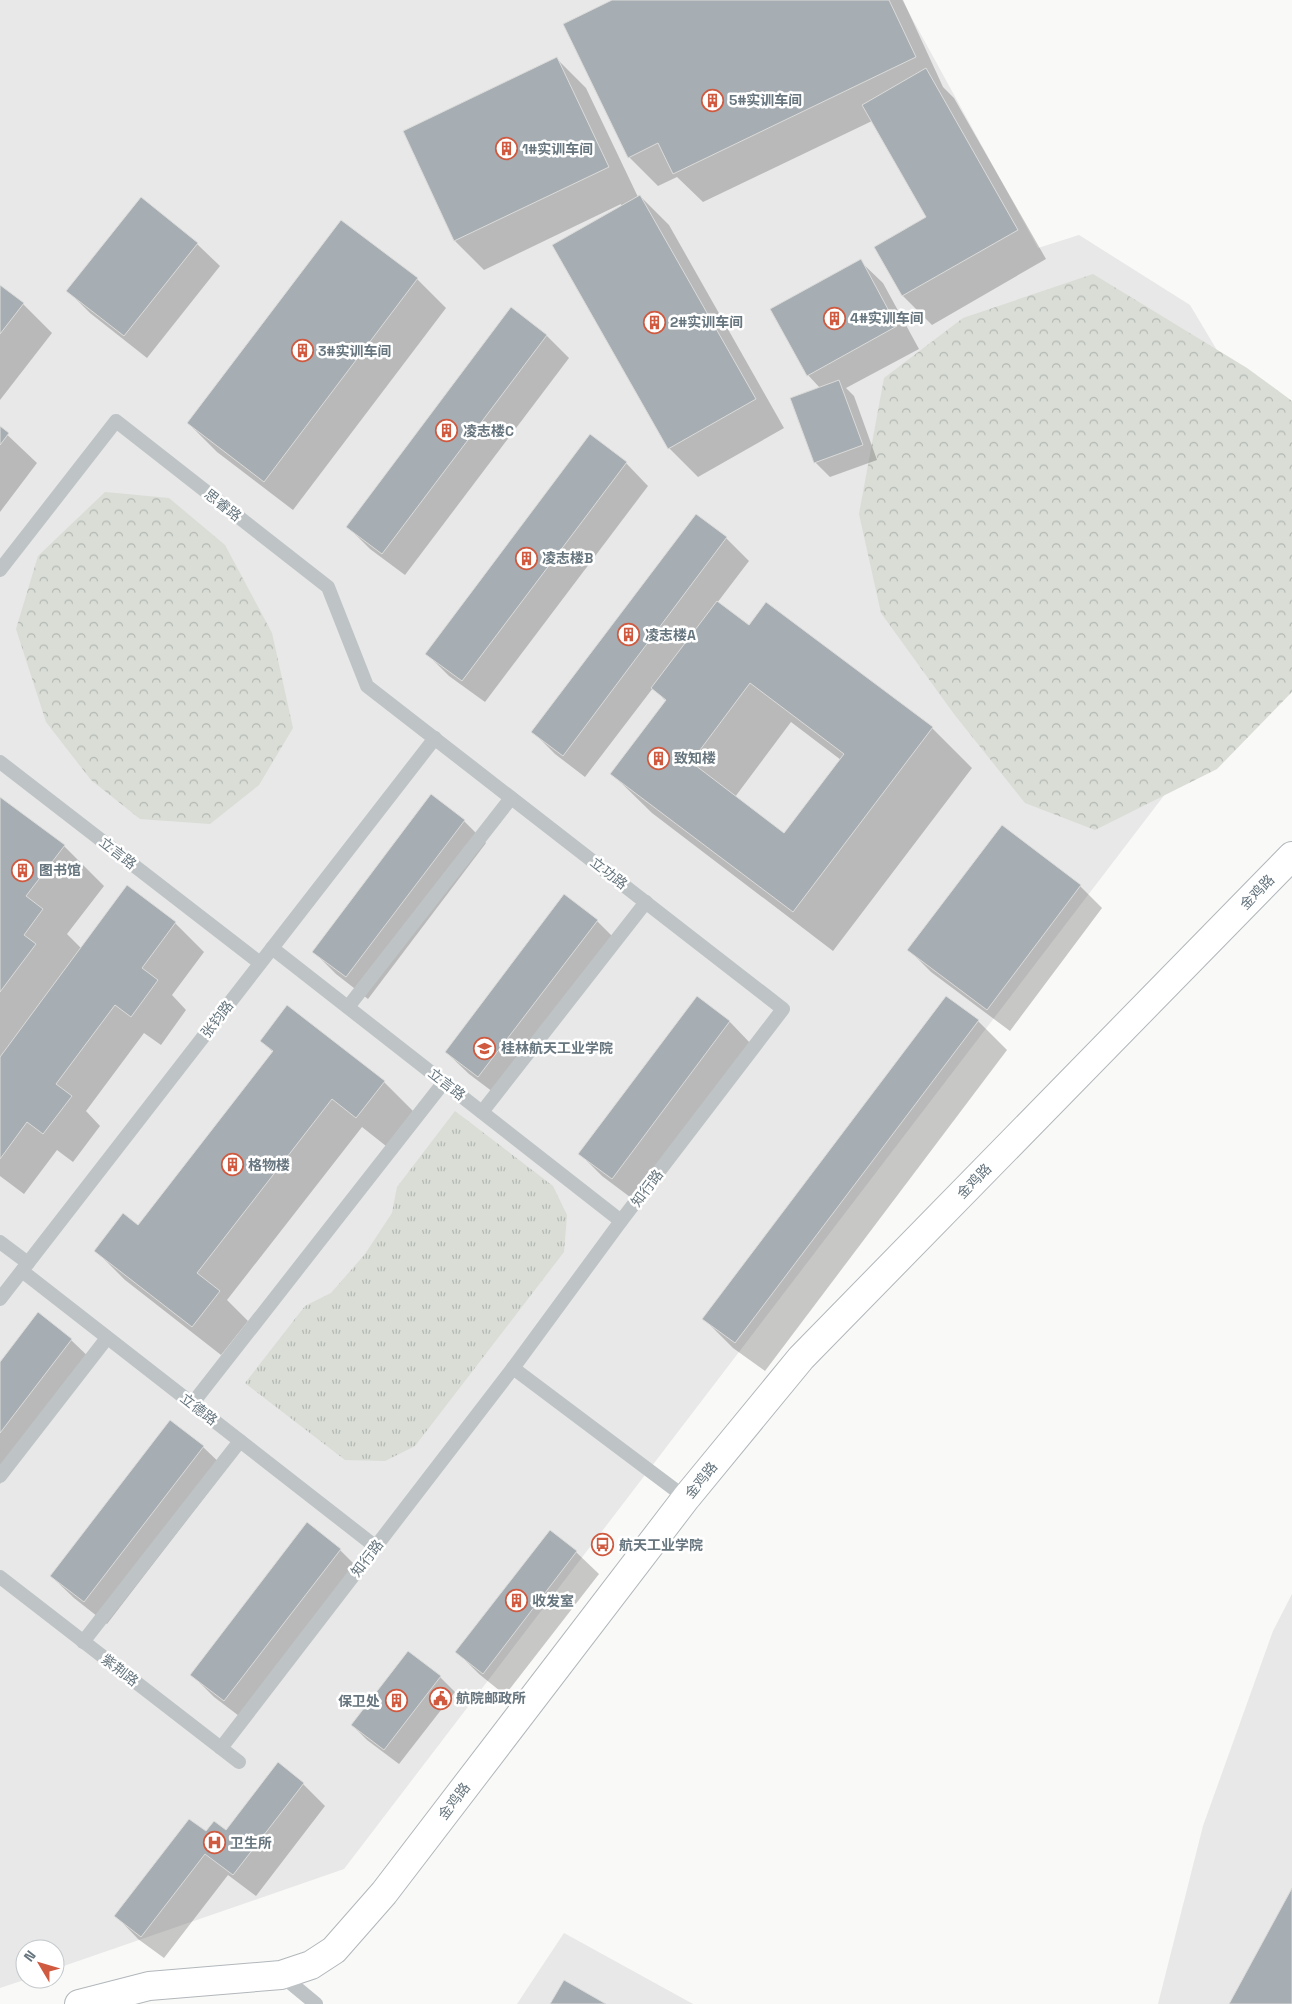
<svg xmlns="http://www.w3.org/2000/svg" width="1292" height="2004" font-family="'Space Grotesk','Noto Sans SC',sans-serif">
	<defs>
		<pattern id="grass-tufts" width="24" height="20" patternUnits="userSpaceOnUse" patternTransform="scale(1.25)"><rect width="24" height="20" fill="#d9ddd6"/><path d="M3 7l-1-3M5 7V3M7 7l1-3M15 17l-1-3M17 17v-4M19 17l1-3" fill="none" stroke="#b4b8b3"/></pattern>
		<pattern id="forest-crowns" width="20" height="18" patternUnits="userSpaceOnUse" patternTransform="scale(1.25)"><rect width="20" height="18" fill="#d9ddd6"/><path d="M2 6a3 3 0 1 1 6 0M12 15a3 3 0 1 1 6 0" fill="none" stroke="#b4b8b3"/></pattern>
	</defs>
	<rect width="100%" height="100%" fill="#f9f9f7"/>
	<g fill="#e7e8e7">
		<polygon points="0,0 902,0 1038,248 1079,235 1190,305 1276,449 1292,612 1198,751 344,1869 55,1969 55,1949 25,1949 25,1979 27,1979 0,1988"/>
		<polygon points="1292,1594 1292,2004 1158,2004 1203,1826 1273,1631"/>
		<polygon points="564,1933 693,2004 517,2004"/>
	</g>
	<polygon fill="url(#grass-tufts)" points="455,1111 553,1186 567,1215 564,1252 415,1446 385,1461 345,1460 245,1383 305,1306 331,1293 365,1254 392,1213 397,1187"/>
	<g fill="url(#forest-crowns)">
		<polygon points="1093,274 1247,368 1292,401 1292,692 1217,769 1095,830 1025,803 954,714 881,613 859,514 884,378 963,318"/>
		<polygon points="105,492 169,498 225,545 272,633 293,728 259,785 210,824 140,819 91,780 46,722 16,629 38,556"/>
	</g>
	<g fill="#0003" fill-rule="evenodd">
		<polygon points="615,0 903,0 943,87 954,98 1046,259 932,325 903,296 927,217 872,121 703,202 677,177 658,186 629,157"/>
		<polygon points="557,59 586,88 638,197 640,196 669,225 784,428 698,477 669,448 621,204 484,270 455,241 404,132"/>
		<polygon points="197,244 220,266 147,358 90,313 68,291"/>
		<polygon points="860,261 883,283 919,349 846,388 854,396 877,460 830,477 815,462 820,388 808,375"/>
		<polygon points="417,279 446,308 293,510 217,452 188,423"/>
		<polygon points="0,287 23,304 52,333 0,400"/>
		<polygon points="511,309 547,336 569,358 405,575 370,549 348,527"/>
		<polygon points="0,428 37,463 0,512"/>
		<polygon points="626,463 648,486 485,702 449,676 427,654"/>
		<path d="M 696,515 L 726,538 L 749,561 L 717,603 L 749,627 L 932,728 L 972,768 L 833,951 L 652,813 L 612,774 L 666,701 L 653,688 L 585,777 L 555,754 L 533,732 ZM 791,722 L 841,760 L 785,835 L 735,797 Z"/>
		<polygon points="0,798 64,846 104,886 67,934 82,949 175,923 204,952 172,995 186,1010 161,1045 144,1033 86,1111 100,1126 73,1162 57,1150 24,1194 0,1176"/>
		<polygon points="464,821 486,843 368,999 336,974 314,952"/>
		<polygon points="1080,886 1102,908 1010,1031 931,972 909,950"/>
		<polygon points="597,921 619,943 501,1098 469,1074 446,1052"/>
		<polygon points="697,998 730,1022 752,1045 634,1200 602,1176 580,1154"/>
		<polygon points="978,1021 1007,1050 765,1371 733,1348 704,1319"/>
		<polygon points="261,1041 384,1082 413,1111 386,1146 362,1127 227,1300 248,1321 221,1355 125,1280 96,1251 138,1226 274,1053"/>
		<polygon points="38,1314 71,1340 94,1362 0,1484 0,1364"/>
		<polygon points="203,1447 226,1469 107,1624 74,1598 51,1576"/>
		<polygon points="340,1550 362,1572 247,1722 214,1697 192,1675"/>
		<polygon points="576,1552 599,1574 505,1695 479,1674 457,1652"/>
		<polygon points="440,1677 455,1692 399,1764 367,1740 352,1725"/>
		<polygon points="303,1784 325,1806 256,1896 228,1875 164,1958 138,1939 116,1916 206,1833 226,1832"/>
	</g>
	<g fill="#a6aeb3" stroke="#dbdbd9" fill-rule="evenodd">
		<polygon points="612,0 889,0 916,57 673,174 658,143 628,158 563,24"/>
		<polygon points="557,57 609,167 454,241 403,131"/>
		<polygon points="926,68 1018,230 902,296 874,247 926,217 862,105"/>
		<polygon points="640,195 756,399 668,449 552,245"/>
		<polygon points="141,197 198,243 124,336 66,291"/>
		<polygon points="341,220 418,278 264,482 187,423"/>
		<polygon points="861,259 897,326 807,376 770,309"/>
		<polygon points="0,285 24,303 0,334"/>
		<polygon points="511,307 547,335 382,554 346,527"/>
		<polygon points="839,380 863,445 814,463 790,398"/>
		<polygon points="0,426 9,433 0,445"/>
		<polygon points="590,434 627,462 462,681 425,654"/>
		<polygon points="696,514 727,537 563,756 531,732"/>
		<path d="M 717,601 L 749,625 L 766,602 L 933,727 L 793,912 L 610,774 L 666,700 L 651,688 ZM 750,683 L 844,754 L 784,833 L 691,762 Z"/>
		<polygon points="431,794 465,820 346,977 312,952"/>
		<polygon points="0,797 65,845 26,896 43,909 24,935 36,944 0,992"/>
		<polygon points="1002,825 1081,885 987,1010 907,950"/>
		<polygon points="127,885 176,922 142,968 158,980 131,1017 115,1005 56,1084 72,1096 43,1134 27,1122 0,1159 0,1057"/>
		<polygon points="564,894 598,920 478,1077 445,1052"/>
		<polygon points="697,996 730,1021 612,1179 578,1154"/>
		<polygon points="946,996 979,1020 735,1343 702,1319"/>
		<polygon points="287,1005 385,1081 356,1118 332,1099 197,1273 220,1291 192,1327 94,1251 123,1213 138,1225 273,1051 260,1041"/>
		<polygon points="38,1312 72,1339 0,1433 0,1362"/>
		<polygon points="170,1420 204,1446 84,1602 50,1576"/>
		<polygon points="307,1522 341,1549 224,1701 190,1675"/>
		<polygon points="550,1530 577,1551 483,1674 455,1652"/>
		<polygon points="408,1651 441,1676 384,1750 351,1725"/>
		<polygon points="278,1762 304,1783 233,1875 205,1854 141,1937 114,1916 189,1819 206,1831 214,1821 226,1830"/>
		<polygon points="1292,1888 1292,2004 1229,2004"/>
		<polygon points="564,1980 606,2004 550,2004"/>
	</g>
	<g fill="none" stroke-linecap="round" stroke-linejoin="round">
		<defs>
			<polyline id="secondary" points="79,2004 149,1986 281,1975 311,1965 334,1950 384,1893 686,1498 801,1358 1292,856"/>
		</defs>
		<use href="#secondary" stroke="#b1b7bb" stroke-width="30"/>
		<g stroke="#bec3c6" stroke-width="14">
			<polyline points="0,570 116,421 328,587 367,686 783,1009 621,1221 513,1368"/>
			<polyline points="0,762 260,963"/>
			<polyline points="272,948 621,1221"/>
			<polyline points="348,1007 511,798"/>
			<polyline points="482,1112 646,902"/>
			<polyline points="0,1242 28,1263"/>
			<polyline points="22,1271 376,1547"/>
			<polyline points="0,1299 435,738"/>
			<polyline points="192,1404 444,1082"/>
			<polyline points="0,1476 107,1338"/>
			<polyline points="0,1577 239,1762"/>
			<polyline points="83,1642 240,1441"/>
			<polyline points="221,1748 513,1368 686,1498"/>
			<polyline points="281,1975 316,2004"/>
		</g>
		<use href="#secondary" stroke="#fff" stroke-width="28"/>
	</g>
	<defs>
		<symbol id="building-ring" viewBox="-11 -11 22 22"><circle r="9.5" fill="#fff" stroke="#cf5a40" stroke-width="1.5"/><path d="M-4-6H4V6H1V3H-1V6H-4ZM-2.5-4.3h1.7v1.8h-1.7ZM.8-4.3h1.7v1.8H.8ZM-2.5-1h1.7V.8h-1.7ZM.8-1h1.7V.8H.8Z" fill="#cf5a40"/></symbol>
		<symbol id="university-ring" viewBox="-11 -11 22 22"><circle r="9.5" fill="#fff" stroke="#cf5a40" stroke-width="1.5"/><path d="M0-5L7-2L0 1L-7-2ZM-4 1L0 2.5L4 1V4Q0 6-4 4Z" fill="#cf5a40"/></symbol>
		<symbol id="bus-ring" viewBox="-11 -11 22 22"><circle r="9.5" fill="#fff" stroke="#cf5a40" stroke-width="1.5"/><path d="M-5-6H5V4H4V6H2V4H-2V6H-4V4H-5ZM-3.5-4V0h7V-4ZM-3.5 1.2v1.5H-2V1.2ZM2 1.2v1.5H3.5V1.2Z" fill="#cf5a40"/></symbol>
		<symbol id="civic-ring" viewBox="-11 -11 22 22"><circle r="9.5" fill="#fff" stroke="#cf5a40" stroke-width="1.5"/><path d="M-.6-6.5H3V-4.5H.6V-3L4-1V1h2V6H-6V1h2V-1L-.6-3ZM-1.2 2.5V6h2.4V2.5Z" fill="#cf5a40"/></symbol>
		<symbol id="hospital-ring" viewBox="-11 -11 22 22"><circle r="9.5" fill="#fff" stroke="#cf5a40" stroke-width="1.5"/><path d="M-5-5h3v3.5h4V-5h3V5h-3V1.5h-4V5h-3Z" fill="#cf5a40"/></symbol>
	</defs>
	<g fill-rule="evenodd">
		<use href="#building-ring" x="700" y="88" width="25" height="25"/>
		<use href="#building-ring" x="494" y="136" width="25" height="25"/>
		<use href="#building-ring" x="822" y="306" width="25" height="25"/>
		<use href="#building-ring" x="642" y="310" width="25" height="25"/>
		<use href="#building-ring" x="290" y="338" width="25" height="25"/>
		<use href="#building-ring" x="434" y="418" width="25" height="25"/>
		<use href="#building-ring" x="514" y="546" width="25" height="25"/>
		<use href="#building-ring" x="616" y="622" width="25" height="25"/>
		<use href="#building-ring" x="646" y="746" width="25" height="25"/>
		<use href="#building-ring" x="10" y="858" width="25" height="25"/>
		<use href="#university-ring" x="472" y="1036" width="25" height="25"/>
		<use href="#building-ring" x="220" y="1152" width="25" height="25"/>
		<use href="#bus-ring" x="590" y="1532" width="25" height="25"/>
		<use href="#building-ring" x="504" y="1588" width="25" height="25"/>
		<use href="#civic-ring" x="428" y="1686" width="25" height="25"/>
		<use href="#building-ring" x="384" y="1688" width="25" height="25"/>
		<use href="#hospital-ring" x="202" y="1830" width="25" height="25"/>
	</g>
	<g text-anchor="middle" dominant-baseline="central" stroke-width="5" stroke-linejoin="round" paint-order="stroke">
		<g font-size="14" font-weight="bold" fill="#66757e" stroke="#fff" text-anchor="start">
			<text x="729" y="100">5#实训车间</text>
			<text x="522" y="149">1#实训车间</text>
			<text x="850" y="318">4#实训车间</text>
			<text x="670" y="322">2#实训车间</text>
			<text x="318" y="351">3#实训车间</text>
			<text x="463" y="431">凌志楼C</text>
			<text x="542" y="558">凌志楼B</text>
			<text x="645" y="635">凌志楼A</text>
			<text x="674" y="758">致知楼</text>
			<text x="39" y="870">图书馆</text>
			<text x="501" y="1048">桂林航天工业学院</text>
			<text x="248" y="1165">格物楼</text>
			<text x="619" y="1545">航天工业学院</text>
			<text x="532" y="1601">收发室</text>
			<text x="456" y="1698">航院邮政所</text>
			<text x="380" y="1701" text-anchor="end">保卫处</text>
			<text x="230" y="1843">卫生所</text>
		</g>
		<g font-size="14" fill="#66757e" stroke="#fff">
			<text transform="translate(223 505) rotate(38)">思睿路</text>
			<text transform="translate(118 853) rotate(38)">立言路</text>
			<text transform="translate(609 873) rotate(38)">立功路</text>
			<text transform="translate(1257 892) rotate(-46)">金鸡路</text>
			<text transform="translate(217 1019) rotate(-52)">张钧路</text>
			<text transform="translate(447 1084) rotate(38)">立言路</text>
			<text transform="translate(974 1181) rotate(-46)">金鸡路</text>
			<text transform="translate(647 1188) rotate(-53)">知行路</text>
			<text transform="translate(199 1409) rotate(38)">立德路</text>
			<text transform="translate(701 1480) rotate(-51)">金鸡路</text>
			<text transform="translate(367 1558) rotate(-52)">知行路</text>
			<text transform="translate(120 1670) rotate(38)">紫荆路</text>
			<text transform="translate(454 1801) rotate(-53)">金鸡路</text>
		</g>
	</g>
	<g transform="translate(40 1964) rotate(308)"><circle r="24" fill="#ffffff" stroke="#c2c8cb"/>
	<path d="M0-4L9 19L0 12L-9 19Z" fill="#cf5a40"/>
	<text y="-8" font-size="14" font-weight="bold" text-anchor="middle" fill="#66757e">N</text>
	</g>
</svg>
